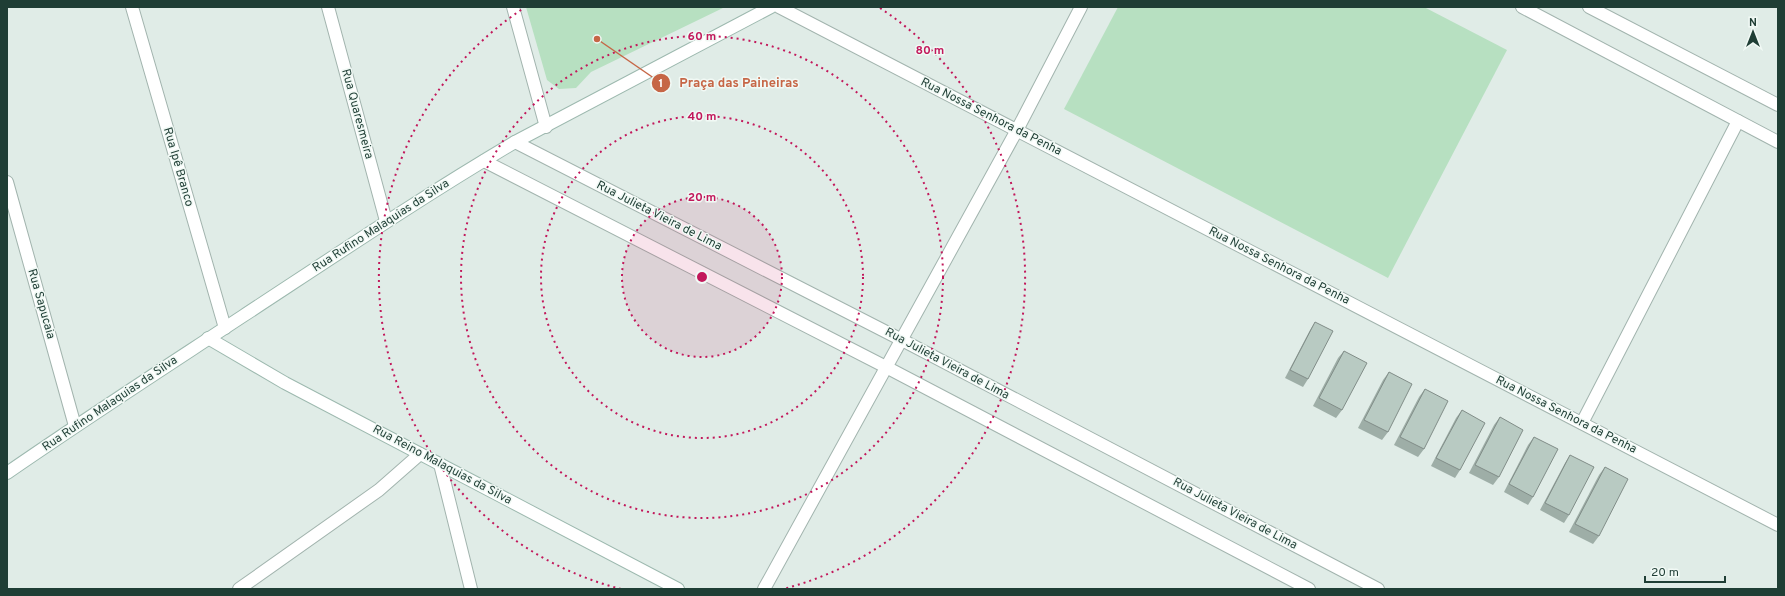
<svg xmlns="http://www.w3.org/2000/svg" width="1785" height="596" font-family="Overpass,sans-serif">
	<rect width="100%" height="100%" fill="#e0ece7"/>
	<g fill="#b7e0c1">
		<polygon points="526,7 725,7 591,72 576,88 559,89 547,80"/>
		<polygon points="1118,7 1424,7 1507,50 1388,278 1064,109"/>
	</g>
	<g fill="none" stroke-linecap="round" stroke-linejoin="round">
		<defs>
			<g id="street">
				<polyline points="132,7 225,328"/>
				<polyline points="328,7 386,221"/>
				<polyline points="513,7 546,127"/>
				<polyline points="779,7 1778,525"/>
				<polyline points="1522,7 1778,142"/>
				<polyline points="1589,7 1778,105"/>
				<polyline points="515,142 902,340 1378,589"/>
				<polyline points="484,161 886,367 1309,589"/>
				<polyline points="7,182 75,426"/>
				<polyline points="1582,423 1738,121"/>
				<polyline points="440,464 471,589"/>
				<polyline points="239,589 379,490 420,454"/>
				<polyline points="764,589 1017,130 1081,7"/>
			</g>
			<g id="secondary">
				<polyline points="208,338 285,383 678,589"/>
				<path d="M 7,473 C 85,419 164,368 243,316 C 333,257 422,197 515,142 L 771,7"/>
			</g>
		</defs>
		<use href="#street" stroke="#a2b4ae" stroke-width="14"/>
		<use href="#secondary" stroke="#9db9af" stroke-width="14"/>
		<use href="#street" stroke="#fff" stroke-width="12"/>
		<use href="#secondary" stroke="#fff" stroke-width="12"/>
	</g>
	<g fill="#9eaea7">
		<polygon points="1315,322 1308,379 1303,387 1285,378 1310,330"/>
		<polygon points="1344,351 1342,410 1336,418 1313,406 1338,358"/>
		<polygon points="1389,372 1388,432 1382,440 1358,428 1383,380"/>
		<polygon points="1425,389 1424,449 1418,457 1394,445 1419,397"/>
		<polygon points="1462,410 1460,470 1455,478 1431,466 1456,418"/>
		<polygon points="1500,417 1499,477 1493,485 1469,473 1494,425"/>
		<polygon points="1534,437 1533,497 1528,505 1504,492 1528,445"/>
		<polygon points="1570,455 1569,515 1564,523 1540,510 1565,463"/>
		<polygon points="1605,467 1599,536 1593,544 1569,532 1599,475"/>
	</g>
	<g fill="#b8cac2" stroke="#818d88">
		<polygon points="1315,322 1333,331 1308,379 1290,370"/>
		<polygon points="1344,351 1367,363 1342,410 1319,398"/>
		<polygon points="1389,372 1412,384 1388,432 1364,420"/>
		<polygon points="1425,389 1448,401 1424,449 1400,437"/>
		<polygon points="1462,410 1485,423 1460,470 1436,458"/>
		<polygon points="1500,417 1523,430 1499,477 1475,465"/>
		<polygon points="1534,437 1558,449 1533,497 1509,484"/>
		<polygon points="1570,455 1594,467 1569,515 1545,503"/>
		<polygon points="1605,467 1628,479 1599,536 1575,524"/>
	</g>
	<circle cx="702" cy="277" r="80" fill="#c2185b" fill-opacity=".12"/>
	<g fill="none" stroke="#c2185b" stroke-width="2" stroke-dasharray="2 4">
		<circle cx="702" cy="277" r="80"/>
		<circle cx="702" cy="277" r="161"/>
		<circle cx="702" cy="277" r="241"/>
		<path d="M621 589A322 322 0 0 1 524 8M880 8A322 322 0 0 1 783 589"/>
	</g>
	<g text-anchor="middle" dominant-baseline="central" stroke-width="3" stroke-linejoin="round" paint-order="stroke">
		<g font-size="12" fill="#1f3e35" stroke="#f1f9f5">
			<text transform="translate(357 114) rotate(75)">Rua Quaresmeira</text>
			<text transform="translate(991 117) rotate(27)">Rua Nossa Senhora da Penha</text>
			<text transform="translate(178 167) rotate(74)">Rua Ipê Branco</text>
			<text transform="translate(659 216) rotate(27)">Rua Julieta Vieira de Lima</text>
			<text transform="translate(381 226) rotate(-33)">Rua Rufino Malaquias da Silva</text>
			<text transform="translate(1279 266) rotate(27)">Rua Nossa Senhora da Penha</text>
			<text transform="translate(41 304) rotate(74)">Rua Sapucaia</text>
			<text transform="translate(947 364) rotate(28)">Rua Julieta Vieira de Lima</text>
			<text transform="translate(110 404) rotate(-34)">Rua Rufino Malaquias da Silva</text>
			<text transform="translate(1566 415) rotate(27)">Rua Nossa Senhora da Penha</text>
			<text transform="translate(442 465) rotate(28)">Rua Reino Malaquias da Silva</text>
			<text transform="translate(1235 514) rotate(28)">Rua Julieta Vieira de Lima</text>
		</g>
	</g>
	<circle cx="702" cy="277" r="6" fill="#c2185b" stroke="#f1f9f5" stroke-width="2"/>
	<g font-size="12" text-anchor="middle" font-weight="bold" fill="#c2185b" stroke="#f1f9f5" stroke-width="3" stroke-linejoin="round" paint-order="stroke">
		<text x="702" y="40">60 m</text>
		<text x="930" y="54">80 m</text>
		<text x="702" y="120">40 m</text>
		<text x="702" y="201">20 m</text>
	</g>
	<path fill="none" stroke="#c66646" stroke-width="1.5" d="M597 39L661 83"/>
	<g fill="#c66646" stroke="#f1f9f5" stroke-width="1.5">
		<circle cx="597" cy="39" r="4"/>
		<circle cx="661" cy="83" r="10"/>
	</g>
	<g font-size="12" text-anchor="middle" font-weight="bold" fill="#fff">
		<text x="661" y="87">1</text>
	</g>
	<g font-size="13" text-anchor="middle" font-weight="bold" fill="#c66646" stroke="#f1f9f5" stroke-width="3" stroke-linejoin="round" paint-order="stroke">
		<text x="739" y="87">Praça das Paineiras</text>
	</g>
	<rect width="1785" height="596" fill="none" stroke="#1f3e35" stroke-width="16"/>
	<g transform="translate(1753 32)" stroke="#f1f9f5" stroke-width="3" paint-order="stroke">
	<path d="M0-3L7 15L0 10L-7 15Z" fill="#1f3e35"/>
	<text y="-6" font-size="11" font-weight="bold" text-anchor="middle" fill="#1f3e35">N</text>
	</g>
	<path d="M1645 576v6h80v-6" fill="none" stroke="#1f3e35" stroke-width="2"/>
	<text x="1651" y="576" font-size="12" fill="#1f3e35" stroke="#f1f9f5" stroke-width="3" paint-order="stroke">20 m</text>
</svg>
